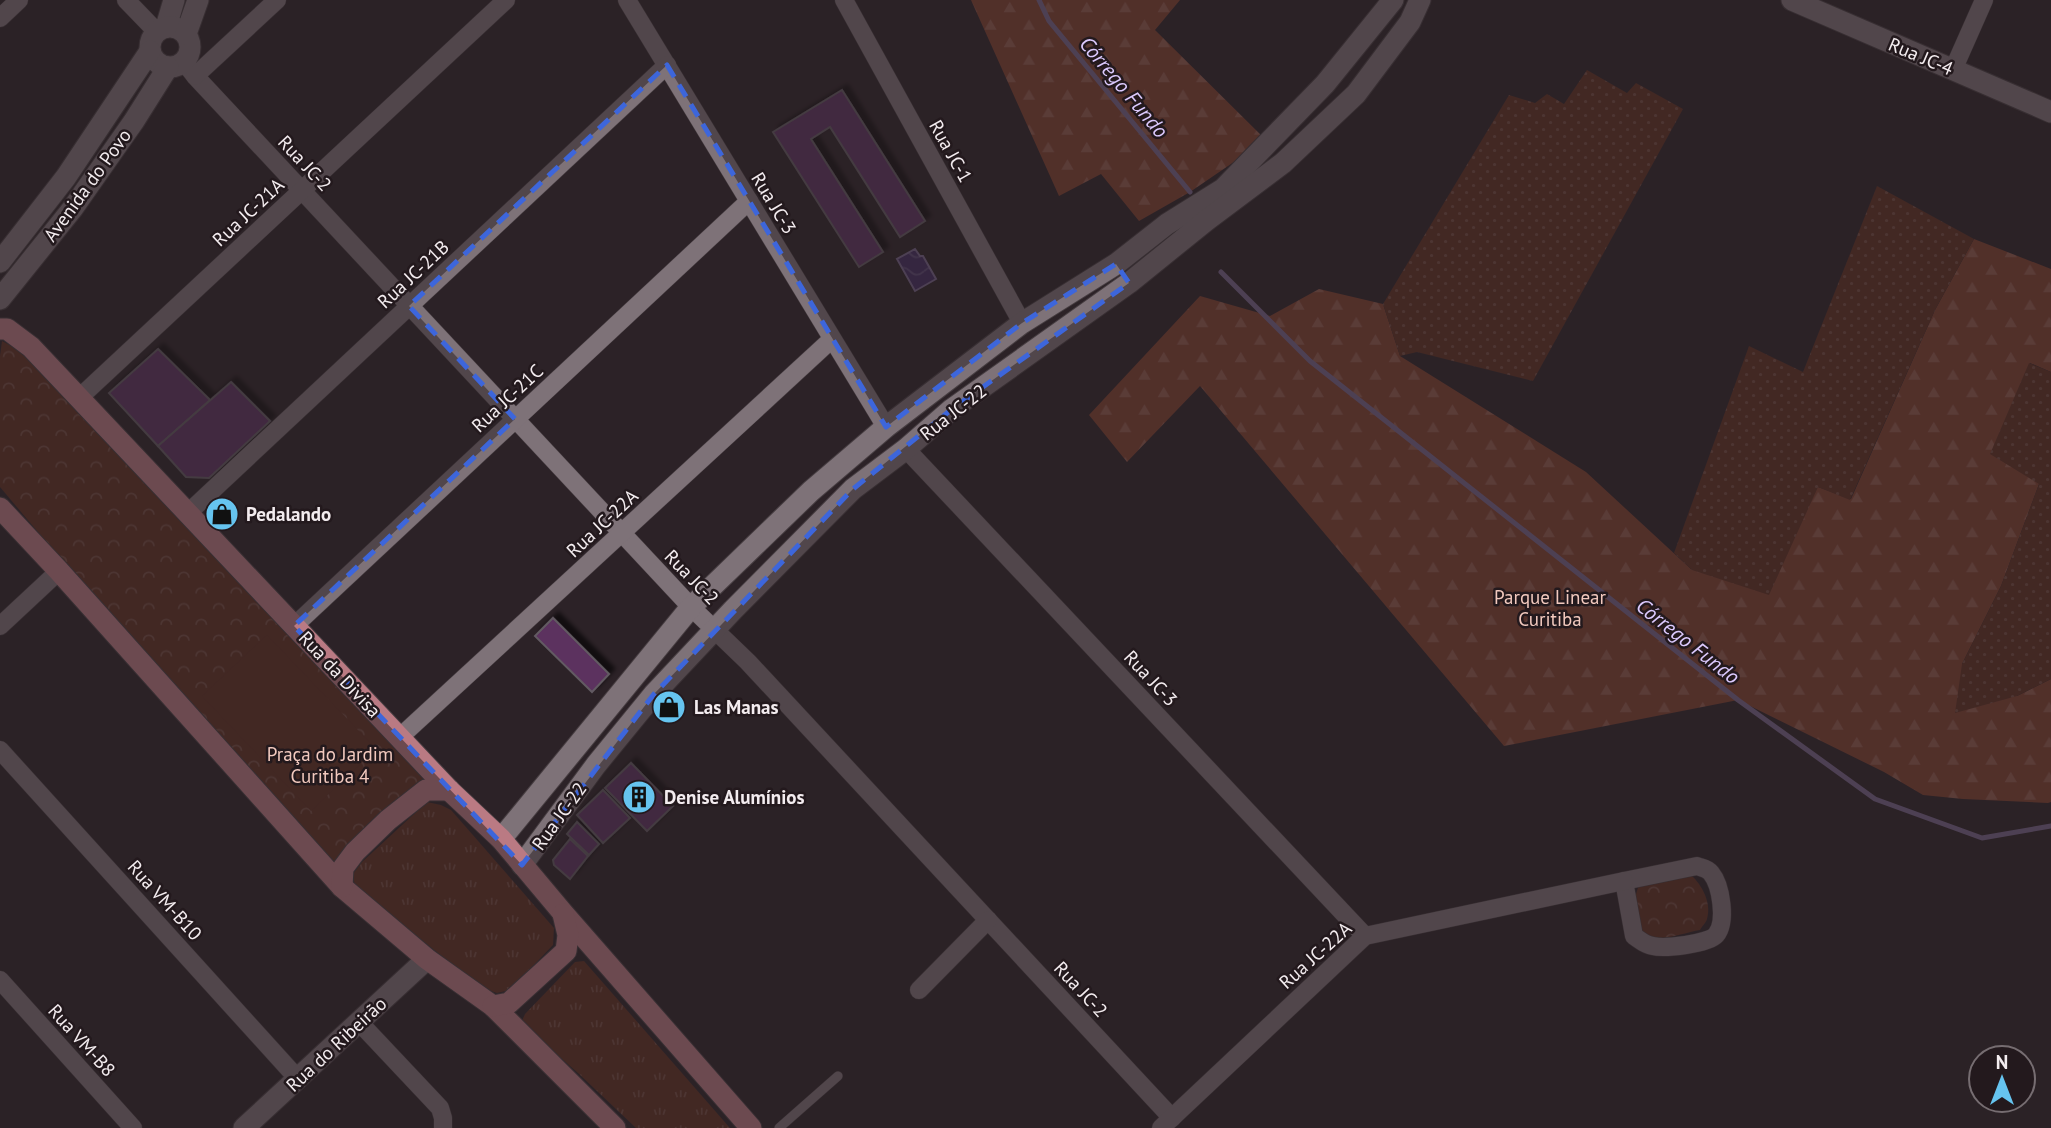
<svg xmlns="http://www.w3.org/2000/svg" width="2051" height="1128" font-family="'PT Sans',sans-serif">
	<defs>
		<pattern id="grass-tufts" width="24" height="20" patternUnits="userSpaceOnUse" patternTransform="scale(1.75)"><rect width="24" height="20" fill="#5d2f21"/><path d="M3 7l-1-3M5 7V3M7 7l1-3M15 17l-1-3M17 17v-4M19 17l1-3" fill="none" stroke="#754d42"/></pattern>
		<pattern id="forest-firs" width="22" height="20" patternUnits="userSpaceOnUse" patternTransform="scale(1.75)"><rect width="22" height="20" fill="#7f402e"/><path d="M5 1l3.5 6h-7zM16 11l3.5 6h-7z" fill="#925c4d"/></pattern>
		<pattern id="park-crowns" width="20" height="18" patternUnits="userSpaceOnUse" patternTransform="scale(1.75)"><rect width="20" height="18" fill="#5d2f21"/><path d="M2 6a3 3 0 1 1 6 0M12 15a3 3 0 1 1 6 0" fill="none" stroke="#754d42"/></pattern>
		<pattern id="garden-dots" width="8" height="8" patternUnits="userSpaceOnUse" patternTransform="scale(1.75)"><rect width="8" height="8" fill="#5d2f21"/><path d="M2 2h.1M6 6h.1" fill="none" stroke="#754d42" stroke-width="1.8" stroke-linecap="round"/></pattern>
		<pattern id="water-waves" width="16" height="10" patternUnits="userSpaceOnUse" patternTransform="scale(1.75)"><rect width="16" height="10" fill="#412b60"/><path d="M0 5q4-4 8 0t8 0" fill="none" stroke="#5d4a77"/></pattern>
		<filter id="shadow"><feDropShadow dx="5.5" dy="-5.5" stdDeviation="2" flood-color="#0009"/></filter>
	</defs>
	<rect width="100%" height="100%" fill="#2c2227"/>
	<g fill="url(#grass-tufts)">
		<polygon points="427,802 441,805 451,810 554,928 553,945 510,990 497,993 482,988 355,887 353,874 362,862"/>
		<polygon points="584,961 730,1128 636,1128 578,1073 521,1023 525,1014 575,962"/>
	</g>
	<g fill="url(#forest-firs)">
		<polygon points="971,0 1180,0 1155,30 1266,140 1190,192 1139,221 1101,174 1059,196"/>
		<polygon points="1974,239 2051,269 2051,372 2030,363 2039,484 2001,586 1962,664 2017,696 2051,679 2051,802 2048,803 1963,799 1923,795 1884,772 1738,700 1504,746 1200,386 1127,462 1089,415 1200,296 1270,316 1319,289 1383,304 1400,356 1586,472 1692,570 1818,487 1851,499 1935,310"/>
	</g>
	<g fill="url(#park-crowns)">
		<polygon points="2,341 25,353 434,784 337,869 69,569 0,487 0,356"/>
		<path d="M 1691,875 C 1702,885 1712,903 1707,919 C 1706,923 1702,926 1700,930 C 1688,932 1665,940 1654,938 C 1629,933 1632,903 1639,885 Z"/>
	</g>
	<g fill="url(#garden-dots)">
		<polygon points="1587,70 1627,93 1636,83 1683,109 1533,381 1417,352 1400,356 1383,304 1509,95 1535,103 1547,94 1564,104"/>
		<polygon points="1877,186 1974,239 1935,310 1850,500 1818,487 1769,595 1692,570 1674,553 1749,346 1803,372"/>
		<polygon points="2029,363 2051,372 2051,679 2017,696 1955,713 1962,664 2001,586 2039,484 1990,454"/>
	</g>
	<polygon fill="#5d2f21" points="267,635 376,749 311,811 202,696"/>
	<polygon fill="url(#water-waves)" stroke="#76658b" stroke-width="2" points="915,249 920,256 923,256 936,279 915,291 897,259"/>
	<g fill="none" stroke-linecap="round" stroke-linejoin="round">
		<g stroke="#76658b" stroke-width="5">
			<polyline points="1039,0 1049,21 1190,192"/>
			<polyline points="1221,272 1310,361 1738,700 1875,799 1982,838 2051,826"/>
		</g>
	</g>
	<g fill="#5b305e" stroke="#625a62" stroke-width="2" filter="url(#shadow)">
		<polygon points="842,90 925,221 900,237 830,127 811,139 883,252 859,267 773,132"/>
		<polygon points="158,349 210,400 158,446 109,393"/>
		<polygon points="231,382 270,421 209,478 186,477 158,446"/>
		<polygon points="553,618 609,674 592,692 535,636"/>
		<polygon points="631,763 673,806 647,831 605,788"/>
		<polygon points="603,790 630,818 603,843 577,815"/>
		<polygon points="577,822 599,844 589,855 567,834"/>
		<polygon points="570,839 588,856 570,879 554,865 553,860"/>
	</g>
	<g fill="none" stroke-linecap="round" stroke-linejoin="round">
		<defs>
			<polyline id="lane" points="779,1128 838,1076"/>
			<g id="street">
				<polyline points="126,0 157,32"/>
				<polyline points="627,0 886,427"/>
				<polyline points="844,0 1022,323"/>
				<polyline points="0,18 19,0"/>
				<polyline points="184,62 195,76 691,607 748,662 1172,1118"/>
				<polyline points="1953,70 1984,0"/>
				<polyline points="195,76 277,0"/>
				<polyline points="79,398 506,0"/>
				<polyline points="906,449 1365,936"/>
				<polyline points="188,513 667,65"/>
				<polyline points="0,626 59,571"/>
				<polyline points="294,626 749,201"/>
				<polyline points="400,737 832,339"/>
				<polyline points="0,750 298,1079"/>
				<path d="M 1697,866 C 1702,868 1707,868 1711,873 C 1721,885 1727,922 1716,935 C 1708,944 1664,949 1653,946 C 1645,945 1640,940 1634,936 L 1624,881 Z"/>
				<polyline points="0,980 133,1128"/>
				<polyline points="919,990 988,920"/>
				<polyline points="359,1022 440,1108 443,1118 443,1128"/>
				<polyline points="1161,1128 1365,936 1624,881"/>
			</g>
			<g id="secondary">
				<polyline points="1792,0 2051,112"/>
				<polyline points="166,27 174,0"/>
				<circle cx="170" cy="47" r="20"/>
				<polyline points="186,34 198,0"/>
				<polyline points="0,262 66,177 150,51"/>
				<polyline points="0,299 73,208 134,121 168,67"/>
				<polyline points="501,839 691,607 811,491 886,427 1022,323 1116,264 1167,224 1223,189 1325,84 1393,0"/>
				<polyline points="522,865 596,765 654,694 733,610 853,489 906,449 952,409 1129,283 1207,220 1283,163 1356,94 1410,22 1420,0"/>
				<polyline points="244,1128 427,959"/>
			</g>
			<g id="primary">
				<polyline points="0,329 7,329 31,347 449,790 501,839 563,913 751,1128"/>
				<polyline points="0,508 59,571 342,887 427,959 493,1006 615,1128"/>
				<polyline points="342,887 343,868 355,852 388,820 426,790 449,790"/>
				<polyline points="493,1006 509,1003 566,951 568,935 563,914"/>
			</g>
		</defs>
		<use href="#lane" stroke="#463d41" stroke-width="10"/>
		<use href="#street" stroke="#463d41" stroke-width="19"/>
		<use href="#secondary" stroke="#463d41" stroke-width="23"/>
		<use href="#primary" stroke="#463d41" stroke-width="23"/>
		<use href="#lane" stroke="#7e7278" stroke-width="9"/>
		<use href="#street" stroke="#7e7278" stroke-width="18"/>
		<use href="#secondary" stroke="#7e7278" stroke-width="21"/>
		<use href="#primary" stroke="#ba7a83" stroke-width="21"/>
	</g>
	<path d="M0 0H2051V1128H0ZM 667,65 L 886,427 L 1022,323 L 1116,264 L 1129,283 L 952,409 L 853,489 L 654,694 L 522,865 L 294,626 L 515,419 L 409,306 Z" fill="#2c2227" fill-opacity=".55" fill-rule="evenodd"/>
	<path fill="none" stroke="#3d66db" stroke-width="5" stroke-dasharray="14 9" stroke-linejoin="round" d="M 667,65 L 886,427 L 1022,323 L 1116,264 L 1129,283 L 952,409 L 853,489 L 654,694 L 522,865 L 294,626 L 515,419 L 409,306 Z"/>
	<defs>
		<symbol id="shop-disc" viewBox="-11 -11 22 22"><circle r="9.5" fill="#66c4ef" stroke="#23191d"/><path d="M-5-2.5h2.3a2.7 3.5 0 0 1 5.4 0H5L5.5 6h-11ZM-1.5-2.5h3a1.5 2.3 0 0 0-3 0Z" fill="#111"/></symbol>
		<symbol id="building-disc" viewBox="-11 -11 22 22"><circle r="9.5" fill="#66c4ef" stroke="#23191d"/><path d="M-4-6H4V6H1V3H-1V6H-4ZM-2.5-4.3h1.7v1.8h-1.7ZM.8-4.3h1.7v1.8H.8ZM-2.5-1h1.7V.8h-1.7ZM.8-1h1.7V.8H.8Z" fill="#111"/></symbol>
	</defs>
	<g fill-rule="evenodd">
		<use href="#shop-disc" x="203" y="495" width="38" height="38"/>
		<use href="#shop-disc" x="650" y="688" width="38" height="38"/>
		<use href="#building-disc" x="620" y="778" width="38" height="38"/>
	</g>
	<g text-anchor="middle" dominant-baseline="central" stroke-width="5" stroke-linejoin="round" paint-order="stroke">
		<g font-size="19" fill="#f3ecef" stroke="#23191d">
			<text transform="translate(1921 56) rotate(23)">Rua JC-4</text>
			<text transform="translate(951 151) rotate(61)">Rua JC-1</text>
			<text transform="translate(305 163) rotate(47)">Rua JC-2</text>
			<text transform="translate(87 185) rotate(-54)">Avenida do Povo</text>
			<text transform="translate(774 203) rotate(59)">Rua JC-3</text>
			<text transform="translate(248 212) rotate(-43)">Rua JC-21A</text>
			<text transform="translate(413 274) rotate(-43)">Rua JC-21B</text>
			<text transform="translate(507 398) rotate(-43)">Rua JC-21C</text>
			<text transform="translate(953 412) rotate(-38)">Rua JC-22</text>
			<text transform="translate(602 523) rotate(-43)">Rua JC-22A</text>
			<text transform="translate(692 577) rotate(46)">Rua JC-2</text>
			<text transform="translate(340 674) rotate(47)">Rua da Divisa</text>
			<text transform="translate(1151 678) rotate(47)">Rua JC-3</text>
			<text transform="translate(559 816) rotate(-54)">Rua JC-22</text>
			<text transform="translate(165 900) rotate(48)">Rua VM-B10</text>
			<text transform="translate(1315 955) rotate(-42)">Rua JC-22A</text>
			<text transform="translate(1081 989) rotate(47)">Rua JC-2</text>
			<text transform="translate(82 1040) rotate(48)">Rua VM-B8</text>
			<text transform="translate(336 1044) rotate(-43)">Rua do Ribeirão</text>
		</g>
		<g font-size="19" font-weight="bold" fill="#f3ecef" stroke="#23191d" text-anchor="start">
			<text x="246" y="514">Pedalando</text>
			<text x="694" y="707">Las Manas</text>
			<text x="664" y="797">Denise Alumínios</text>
		</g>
		<g font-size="19" fill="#f2c9be" stroke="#23191d">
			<text x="1550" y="597">Parque Linear<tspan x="1550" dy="22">Curitiba</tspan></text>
			<text x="330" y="754">Praça do Jardim<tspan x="330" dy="22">Curitiba 4</tspan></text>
		</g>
		<g font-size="21" font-style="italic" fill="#dbc9fd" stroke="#23191d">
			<text transform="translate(1124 87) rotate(50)">Córrego Fundo</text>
			<text transform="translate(1688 641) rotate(38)">Córrego Fundo</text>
		</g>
	</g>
	<g transform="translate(2002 1079)"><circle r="33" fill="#23191d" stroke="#766d71" stroke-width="2"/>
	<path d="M0-5L12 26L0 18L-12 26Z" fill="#66c4ef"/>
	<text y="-10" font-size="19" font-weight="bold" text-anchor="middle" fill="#f3ecef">N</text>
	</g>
</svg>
